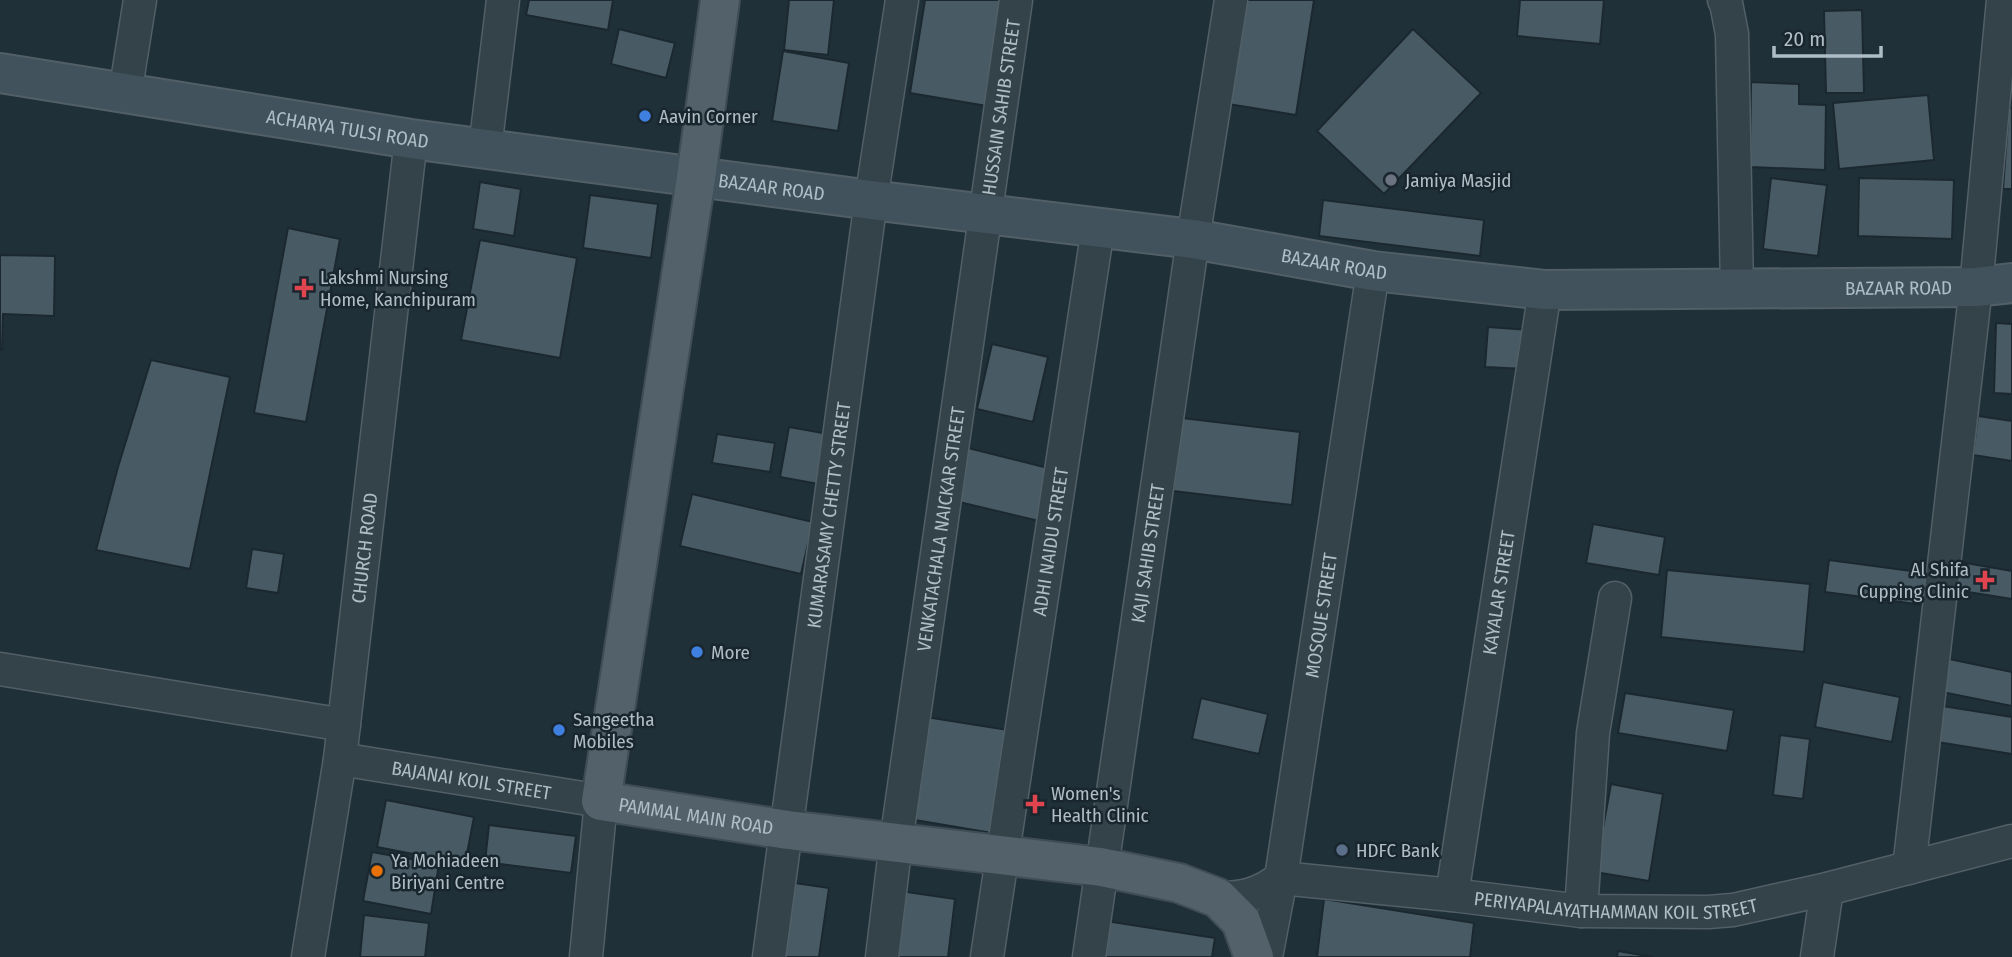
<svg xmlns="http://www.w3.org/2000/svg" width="2012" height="957" font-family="'Fira Sans Condensed',sans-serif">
	<rect width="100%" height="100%" fill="#203039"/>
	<g fill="#485b65" stroke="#1c2830" stroke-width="2">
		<polygon points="529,0 613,0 608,30 526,15"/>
		<polygon points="789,0 834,0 828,55 784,50"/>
		<polygon points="925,0 1004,0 987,106 910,93"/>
		<polygon points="1244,0 1314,0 1296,115 1228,104"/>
		<polygon points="1520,0 1604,0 1600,44 1517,36"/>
		<polygon points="1862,10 1864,93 1826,93 1824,11"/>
		<polygon points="619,29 675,43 666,78 611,64"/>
		<polygon points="1413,29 1481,93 1384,194 1317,131"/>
		<polygon points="783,51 849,63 838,131 772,121"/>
		<polygon points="1751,82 1799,84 1799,104 1826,105 1825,170 1750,167"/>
		<polygon points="1928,95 1934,160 1839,169 1833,103"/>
		<polygon points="2009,108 2012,108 2012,189 2003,189"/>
		<polygon points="1771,178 1827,185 1818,256 1763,249"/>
		<polygon points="1859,178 1954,180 1952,239 1858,236"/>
		<polygon points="480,182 521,189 514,236 473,229"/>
		<polygon points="590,195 658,204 651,258 583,248"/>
		<polygon points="1323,200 1484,220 1480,256 1319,236"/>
		<polygon points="288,228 340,239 306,422 254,413"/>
		<polygon points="480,240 577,258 560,358 461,340"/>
		<polygon points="0,255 55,256 54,316 3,314 2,350 0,350"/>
		<polygon points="1996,323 2012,324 2012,394 1994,393"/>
		<polygon points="1488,327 1528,330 1526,369 1485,367"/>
		<polygon points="992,344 1048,357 1033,422 977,409"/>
		<polygon points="151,360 230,377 190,569 96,550 118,467"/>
		<polygon points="1978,416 2012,421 2012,461 1973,455"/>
		<polygon points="1182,418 1300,432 1292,505 1173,491"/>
		<polygon points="789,427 834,435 824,485 780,477"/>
		<polygon points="717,434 775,443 770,472 712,463"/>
		<polygon points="968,448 1052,469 1039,521 955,501"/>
		<polygon points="692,494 813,522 801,574 680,546"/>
		<polygon points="1593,524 1665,537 1659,575 1586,563"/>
		<polygon points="252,549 284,554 278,593 246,588"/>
		<polygon points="1829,560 1934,574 1931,606 1825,592"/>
		<polygon points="1954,561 2012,571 2012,599 1949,589"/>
		<polygon points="1667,570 1810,584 1804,652 1661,637"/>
		<polygon points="1949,659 2012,672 2012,706 1942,692"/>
		<polygon points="1823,682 1900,697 1892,742 1815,727"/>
		<polygon points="1625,693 1734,710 1727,751 1618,733"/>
		<polygon points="1201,698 1268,714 1259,754 1192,739"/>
		<polygon points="1936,705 2012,717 2012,754 1931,741"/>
		<polygon points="926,717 1008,730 992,833 909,819"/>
		<polygon points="1780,735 1810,739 1803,799 1773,795"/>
		<polygon points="1611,784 1663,794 1649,881 1595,872"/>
		<polygon points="386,800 474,817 465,864 377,847"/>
		<polygon points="489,825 576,836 571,873 485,862"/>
		<polygon points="372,852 439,864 431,914 363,901"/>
		<polygon points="795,883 829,888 819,957 784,957"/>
		<polygon points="900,891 955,899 948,957 891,957"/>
		<polygon points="1324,899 1474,923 1470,957 1317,957"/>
		<polygon points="364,915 429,923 425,957 360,957"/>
		<polygon points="1106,921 1215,938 1212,957 1100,957"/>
		<polygon points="1618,951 1653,957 1617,957"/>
	</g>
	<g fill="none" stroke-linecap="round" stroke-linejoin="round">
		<defs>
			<g id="street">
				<polyline points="1724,0 1726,3 1732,34 1737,289"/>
				<polyline points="125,94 140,0"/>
				<polyline points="485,149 503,0"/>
				<polyline points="0,669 344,725"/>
				<path id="s1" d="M 340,759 L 601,801 L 586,957"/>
				<polyline points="1909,868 1976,287 2003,0"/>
				<path id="s2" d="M 1452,895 L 1545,290"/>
				<path id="s3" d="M 1218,898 C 1244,898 1260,894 1281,878 L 1452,895 L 1581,911 L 1708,912 L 1733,910 L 1827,889 L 2012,841"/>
				<polyline points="1581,911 1593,733 1615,598"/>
				<path id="s4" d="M 308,957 L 340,759 L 411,139"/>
				<path id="s5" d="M 769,957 L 871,200 L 902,0"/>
				<path id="s6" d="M 882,957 L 896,842 L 1016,0"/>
				<path id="s7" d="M 987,957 L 1098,228"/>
				<path id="s8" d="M 1089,957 L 1193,239 L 1231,0"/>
				<path id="s9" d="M 1266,957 L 1281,878 L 1373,271"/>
				<polyline points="1817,957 1827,889"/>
			</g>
			<g id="secondary">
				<path id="s10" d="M 0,73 L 411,139 L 871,200 L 1193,239 L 1373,271 L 1545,290 L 1976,287 L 2012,283"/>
			</g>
			<g id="primary">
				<path id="s11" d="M 720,0 L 696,178 L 601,801 L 788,830 L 1101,867 L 1179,883 L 1218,898 L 1241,921 L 1254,957"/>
			</g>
		</defs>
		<use href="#street" stroke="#525f67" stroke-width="35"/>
		<use href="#secondary" stroke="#525f67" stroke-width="42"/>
		<use href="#primary" stroke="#404d56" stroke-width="42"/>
		<use href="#street" stroke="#344249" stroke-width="32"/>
		<use href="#secondary" stroke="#42525c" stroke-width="38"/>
		<use href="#primary" stroke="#52616a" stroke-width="38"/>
	</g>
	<g fill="#3f7fe0" stroke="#1a262e" stroke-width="2.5">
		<circle cx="645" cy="116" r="7"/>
		<circle cx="697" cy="652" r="7"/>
		<circle cx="559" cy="730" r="7"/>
	</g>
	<circle fill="#6b7280" stroke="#1a262e" stroke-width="2.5" cx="1391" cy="180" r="7"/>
	<g fill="#e0444e" stroke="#1a262e" stroke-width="2.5">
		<path d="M300.5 277.5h7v7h7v7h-7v7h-7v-7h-7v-7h7z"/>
		<path d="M1981.5 569.5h7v7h7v7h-7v7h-7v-7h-7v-7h7z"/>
		<path d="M1031.5 793.5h7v7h7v7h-7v7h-7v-7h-7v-7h7z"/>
	</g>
	<circle fill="#5c6f8a" stroke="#1a262e" stroke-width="2.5" cx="1342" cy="850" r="7"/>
	<circle fill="#e8710a" stroke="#1a262e" stroke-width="2.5" cx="377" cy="871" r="7"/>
	<g text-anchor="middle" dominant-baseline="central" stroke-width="5" stroke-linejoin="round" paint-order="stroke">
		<g font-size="19" fill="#afbdc6" stroke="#1a262e">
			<text stroke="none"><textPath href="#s6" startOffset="858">HUSSAIN SAHIB STREET</textPath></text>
			<text stroke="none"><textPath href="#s10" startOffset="352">ACHARYA TULSI ROAD</textPath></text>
			<text stroke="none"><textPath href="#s10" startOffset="780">BAZAAR ROAD</textPath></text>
			<text stroke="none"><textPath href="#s10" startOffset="1348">BAZAAR ROAD</textPath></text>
			<text stroke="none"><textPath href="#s10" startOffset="1914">BAZAAR ROAD</textPath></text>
			<text stroke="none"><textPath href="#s5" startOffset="446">KUMARASAMY CHETTY STREET</textPath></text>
			<text stroke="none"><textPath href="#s6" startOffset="432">VENKATACHALA NAICKAR STREET</textPath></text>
			<text stroke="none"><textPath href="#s7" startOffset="420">ADHI NAIDU STREET</textPath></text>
			<text stroke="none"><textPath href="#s4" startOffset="413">CHURCH ROAD</textPath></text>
			<text stroke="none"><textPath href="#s8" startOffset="408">KAJI SAHIB STREET</textPath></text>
			<text stroke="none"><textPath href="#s2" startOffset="306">KAYALAR STREET</textPath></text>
			<text stroke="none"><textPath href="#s9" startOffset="346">MOSQUE STREET</textPath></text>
			<text stroke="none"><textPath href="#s1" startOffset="133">BAJANAI KOIL STREET</textPath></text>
			<text stroke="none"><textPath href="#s11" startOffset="906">PAMMAL MAIN ROAD</textPath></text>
			<text stroke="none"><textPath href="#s3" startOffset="404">PERIYAPALAYATHAMMAN KOIL STREET</textPath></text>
		</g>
		<g font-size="19" fill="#afbdc6" stroke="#1a262e" text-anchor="start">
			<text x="659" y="116">Aavin Corner</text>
			<text x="1405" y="180">Jamiya Masjid</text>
			<text x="320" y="277">Lakshmi Nursing<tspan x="320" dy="22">Home, Kanchipuram</tspan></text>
			<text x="1969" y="569" text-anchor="end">Al Shifa<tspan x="1969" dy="22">Cupping Clinic</tspan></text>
			<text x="711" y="652">More</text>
			<text x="573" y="719">Sangeetha<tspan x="573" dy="22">Mobiles</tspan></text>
			<text x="1051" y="793">Women's<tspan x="1051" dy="22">Health Clinic</tspan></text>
			<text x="1356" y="850">HDFC Bank</text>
			<text x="391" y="860">Ya Mohiadeen<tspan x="391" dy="22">Biriyani Centre</tspan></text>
		</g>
	</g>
	<path d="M1774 46v10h107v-10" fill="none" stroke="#afbdc6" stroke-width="3.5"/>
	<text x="1784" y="46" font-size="21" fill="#afbdc6" stroke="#1a262e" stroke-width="5" paint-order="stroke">20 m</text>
</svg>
